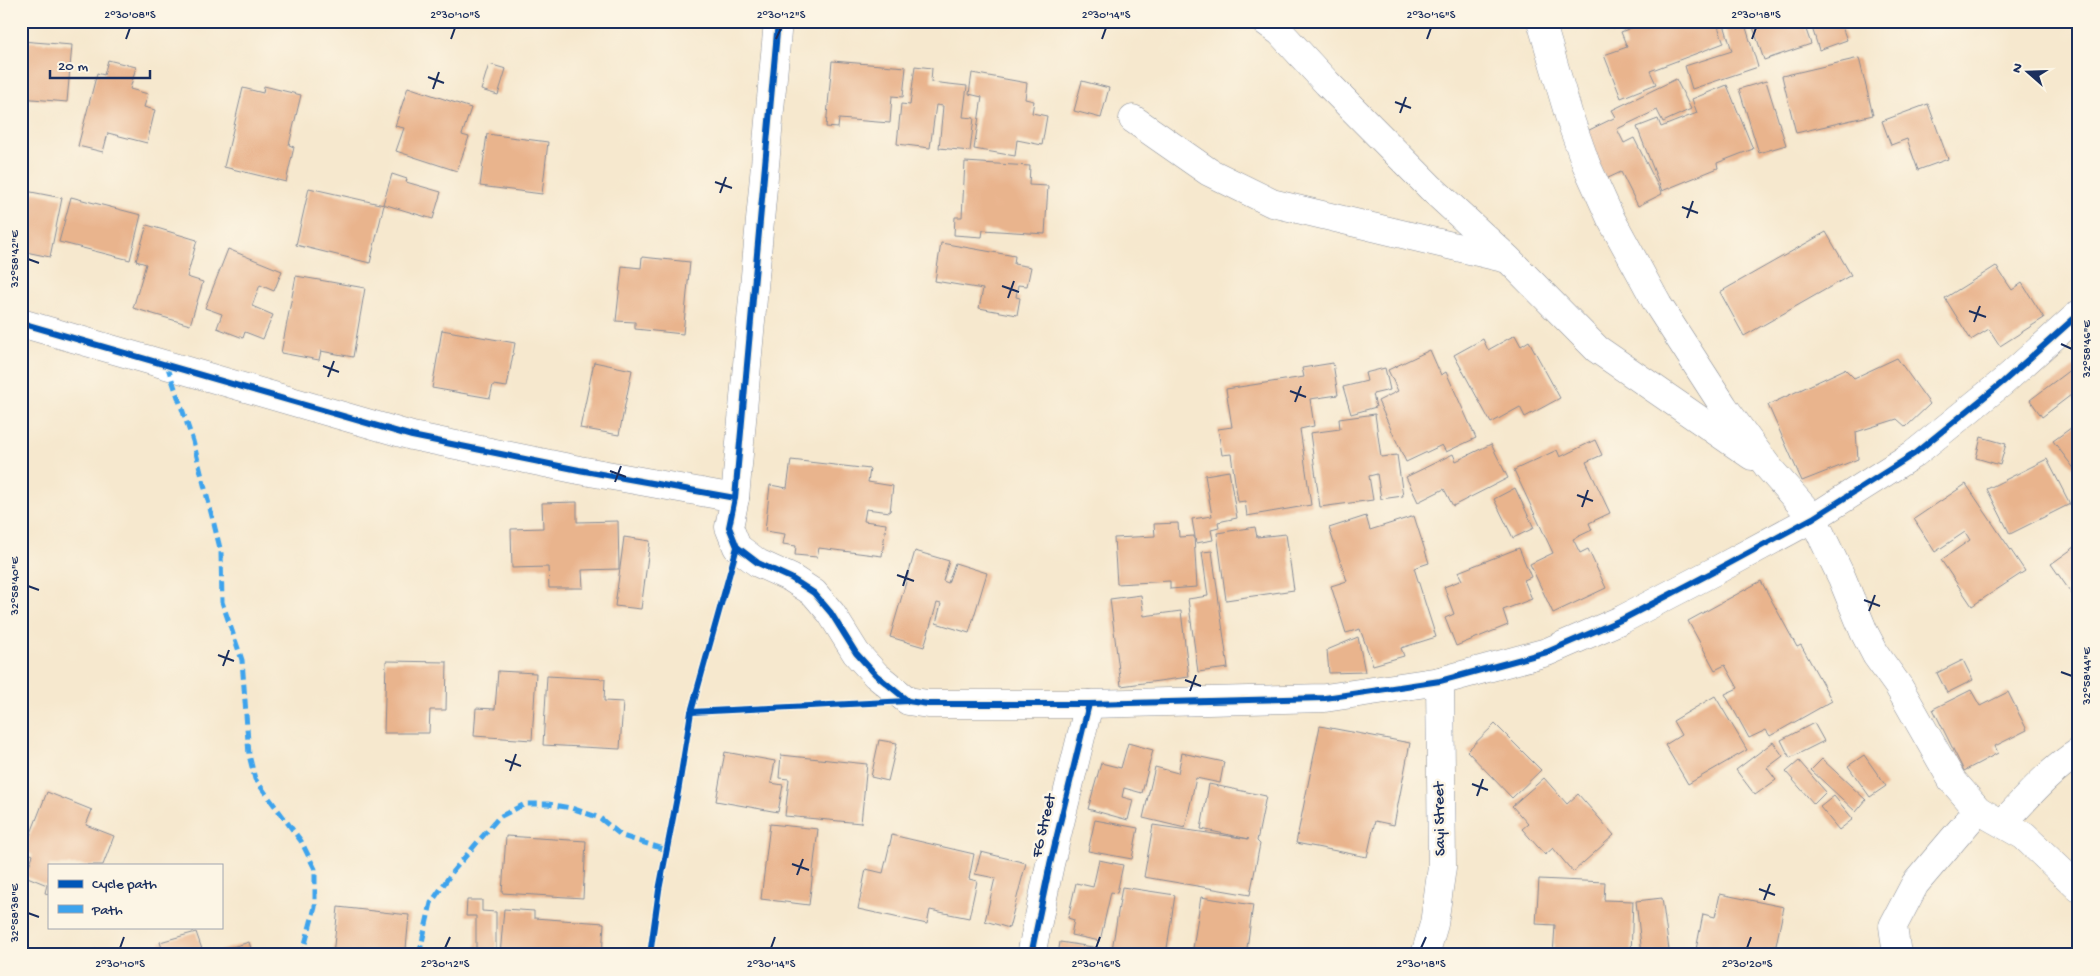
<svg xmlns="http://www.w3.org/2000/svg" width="2100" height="976" font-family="'Gochi Hand',sans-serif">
	<rect width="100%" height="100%" fill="#fcf5e5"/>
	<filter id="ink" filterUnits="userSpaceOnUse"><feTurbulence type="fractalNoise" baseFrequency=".02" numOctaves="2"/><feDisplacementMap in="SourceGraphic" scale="10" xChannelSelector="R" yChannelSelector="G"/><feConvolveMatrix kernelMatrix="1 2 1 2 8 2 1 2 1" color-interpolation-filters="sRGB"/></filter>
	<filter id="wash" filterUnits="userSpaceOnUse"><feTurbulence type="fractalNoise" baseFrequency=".0096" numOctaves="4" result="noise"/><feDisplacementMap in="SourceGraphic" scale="20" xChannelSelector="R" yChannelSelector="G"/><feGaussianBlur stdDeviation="1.12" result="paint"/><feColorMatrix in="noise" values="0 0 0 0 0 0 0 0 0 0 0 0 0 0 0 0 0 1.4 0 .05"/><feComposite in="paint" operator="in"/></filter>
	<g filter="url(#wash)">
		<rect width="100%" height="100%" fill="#f6e8ce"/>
		<g id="blocks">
			<g fill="#e9b48d">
				<polygon points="1582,21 1604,21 1585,29"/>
				<polygon points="1611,21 1631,21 1613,28"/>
				<polygon points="1648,21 1716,21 1724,43 1650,71 1656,84 1621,98 1604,55 1627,47 1621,32"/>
				<polygon points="1723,21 1744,21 1758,67 1692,89 1685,66 1732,51"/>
				<polygon points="1751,21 1803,21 1811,44 1764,60"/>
				<polygon points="1810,21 1857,21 1857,22 1842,27 1847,40 1819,50"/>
				<polygon points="21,41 72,45 67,102 21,98"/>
				<polygon points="1859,58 1873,115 1796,133 1782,76"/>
				<polygon points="108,60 136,67 130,89 148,94 144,107 155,110 147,143 108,133 103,152 78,146 97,73 104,75"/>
				<polygon points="832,61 906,67 903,97 892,96 890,123 839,119 838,128 826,127"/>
				<polygon points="489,64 506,69 498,95 481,90"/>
				<polygon points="915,66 932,68 931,82 967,86 963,117 974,118 970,151 939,148 943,106 936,105 930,148 897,144 901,104 910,105"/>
				<polygon points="972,73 1027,83 1025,99 1034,101 1032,113 1047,116 1042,145 1017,140 1015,156 974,149 982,97 969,94"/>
				<polygon points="1676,79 1691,109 1663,122 1657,110 1617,129 1624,143 1634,138 1662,194 1638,206 1621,172 1606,179 1583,133 1616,117 1612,110"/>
				<polygon points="1082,81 1109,88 1101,118 1074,111"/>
				<polygon points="1766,81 1786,145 1759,153 1739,89"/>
				<polygon points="1727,85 1753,149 1717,163 1718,168 1662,191 1637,127 1658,119 1661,127 1697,113 1692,99"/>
				<polygon points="264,86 301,95 289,145 294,147 286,182 224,167 243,88 263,93"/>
				<polygon points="408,87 471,108 462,135 469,137 457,171 396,151 404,128 395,126"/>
				<polygon points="1928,104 1948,159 1918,170 1907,139 1891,145 1882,121"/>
				<polygon points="487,134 548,142 542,194 480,186"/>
				<polygon points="965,162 1030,166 1029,185 1048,186 1045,234 983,230 982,237 954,235 955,217 962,217"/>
				<polygon points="392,174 407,179 406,182 441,192 433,219 383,204"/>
				<polygon points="309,188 384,205 370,263 296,245"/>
				<polygon points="21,190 62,198 50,257 21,251"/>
				<polygon points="71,197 141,215 130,260 59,242"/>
				<polygon points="147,225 197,240 187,277 203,282 190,325 133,308 146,264 136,261"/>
				<polygon points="1826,232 1851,275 1744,336 1720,292"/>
				<polygon points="941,243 1015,256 1014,264 1031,267 1027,286 1018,285 1016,297 1020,298 1017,315 979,308 983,289 935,281"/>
				<polygon points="228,249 282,271 274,291 260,285 252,306 273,315 263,339 245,332 243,338 217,328 222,314 205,308"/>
				<polygon points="642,257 690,262 683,334 635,329 635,322 616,321 622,266 641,268"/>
				<polygon points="1996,266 2012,290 2022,283 2044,318 2000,346 1989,329 1971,340 1945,298"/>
				<polygon points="296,276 365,288 353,357 321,351 319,360 281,353"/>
				<polygon points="442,330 515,343 507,387 493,385 490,398 432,388"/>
				<polygon points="1515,335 1521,346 1529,341 1560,398 1525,417 1520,407 1491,423 1454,355 1483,339 1488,350"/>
				<polygon points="1430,350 1441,375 1446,372 1476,438 1446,452 1442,445 1406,462 1378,401 1398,391 1388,370"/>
				<polygon points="1897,358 1930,404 1906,427 1897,419 1856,432 1858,459 1802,481 1768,405 1845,369 1854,378"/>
				<polygon points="594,362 632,370 619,435 580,428"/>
				<polygon points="1333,363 1338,395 1310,399 1314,426 1300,429 1311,505 1247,516 1245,501 1238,502 1231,454 1222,455 1218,429 1232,427 1226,389 1304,377 1302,368"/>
				<polygon points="2079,363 2079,406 2071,395 2042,417 2030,400"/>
				<polygon points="1385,368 1390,390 1373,394 1376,407 1351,414 1343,387 1367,381 1365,373"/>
				<polygon points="1375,414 1381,457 1397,455 1403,496 1381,499 1377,474 1369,476 1373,500 1320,507 1310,433 1340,429 1339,419"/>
				<polygon points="2079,422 2079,475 2053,441"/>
				<polygon points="1981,437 2006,444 2000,465 1976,458"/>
				<polygon points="1595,440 1602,455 1586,462 1610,513 1589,523 1592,530 1573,539 1580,553 1588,549 1606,588 1553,613 1530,564 1553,553 1514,470 1557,450 1560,457"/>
				<polygon points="1491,444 1508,478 1453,506 1444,489 1418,502 1406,477 1453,454 1456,461"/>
				<polygon points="2047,459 2070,504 2010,534 1987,489"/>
				<polygon points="791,460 870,469 868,482 893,486 890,512 866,509 864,521 886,524 882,556 819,548 817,557 795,555 796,546 783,544 785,534 765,531 770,485 787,488"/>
				<polygon points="1229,471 1237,518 1218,522 1219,528 1211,530 1213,540 1196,543 1192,519 1212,516 1205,475"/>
				<polygon points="1966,484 2025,571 1972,606 1941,560 1970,540 1965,532 1935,552 1914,519"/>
				<polygon points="1515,488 1534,528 1513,538 1494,499"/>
				<polygon points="577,502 577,522 618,521 619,569 582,570 583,588 549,588 548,567 512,568 511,529 543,528 542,503"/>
				<polygon points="1366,516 1370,530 1414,516 1429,563 1414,568 1436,637 1401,648 1404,656 1373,665 1360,629 1346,633 1331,586 1347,581 1329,528"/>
				<polygon points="1178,523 1179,537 1194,536 1197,587 1170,589 1170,581 1117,584 1114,538 1155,536 1154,524"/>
				<polygon points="1255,527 1257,537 1286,534 1294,590 1226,600 1217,533"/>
				<polygon points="624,537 650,541 641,609 615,606"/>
				<polygon points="2079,544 2079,604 2051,564"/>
				<polygon points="1519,548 1531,577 1524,580 1532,599 1503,610 1508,625 1456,646 1445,618 1454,614 1444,587 1462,580 1458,572"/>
				<polygon points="915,551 949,561 943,581 948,583 955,563 987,573 969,633 936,623 941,604 937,603 924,647 890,637"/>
				<polygon points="1212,551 1228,668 1198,672 1188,599 1208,596 1202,552"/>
				<polygon points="1761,581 1797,647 1801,645 1832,701 1770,736 1766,730 1749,738 1725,694 1738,688 1725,665 1715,670 1688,621"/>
				<polygon points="1141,595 1144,616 1181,611 1189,677 1121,686 1110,599"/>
				<polygon points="1358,637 1365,672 1329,673 1327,650"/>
				<polygon points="1963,660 1973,680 1947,693 1937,673"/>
				<polygon points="386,661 447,662 446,710 430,710 429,733 384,733"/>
				<polygon points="498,671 536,673 532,740 474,736 476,708 495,709"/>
				<polygon points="547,676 605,679 604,701 623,702 620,749 543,745"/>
				<polygon points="1971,690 1980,706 2008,692 2027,730 1995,746 1998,753 1964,771 1933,709"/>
				<polygon points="1715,696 1747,750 1688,784 1665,745 1681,735 1673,721"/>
				<polygon points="1814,723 1824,741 1790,758 1781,740"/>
				<polygon points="1495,724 1541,770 1512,798 1467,751"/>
				<polygon points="1320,726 1410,743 1394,825 1375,821 1367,857 1296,843"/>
				<polygon points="879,740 897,743 888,781 871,777"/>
				<polygon points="1773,742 1783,756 1767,768 1776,780 1755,795 1736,770"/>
				<polygon points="1128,743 1153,750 1142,793 1124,788 1122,797 1133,800 1128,820 1088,809 1101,763 1121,768"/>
				<polygon points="725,752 775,761 771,783 783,785 778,812 716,801"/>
				<polygon points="1182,753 1224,762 1220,783 1196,778 1185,828 1143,818 1155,767 1178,773"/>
				<polygon points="781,755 867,764 861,823 785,816 789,779 779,778"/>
				<polygon points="1864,755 1886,786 1870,797 1848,766"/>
				<polygon points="1822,759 1866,800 1856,812 1811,770"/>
				<polygon points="1799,761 1826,792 1814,804 1786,772"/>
				<polygon points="1544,778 1567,804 1578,794 1614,835 1573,872 1553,848 1545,855 1522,829 1528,824 1512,806"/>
				<polygon points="1209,784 1266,796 1257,841 1260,844 1250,895 1144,877 1153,825 1249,839 1201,829"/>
				<polygon points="47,792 92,810 86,825 114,836 103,865 49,865 49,894 45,893 47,885 25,876 33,855 24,851"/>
				<polygon points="1834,796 1853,819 1839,830 1820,807"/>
				<polygon points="1095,820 1138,828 1132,859 1088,851"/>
				<polygon points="770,824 818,829 809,905 761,899"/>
				<polygon points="892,835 974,854 969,879 977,881 969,918 930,910 927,924 858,909 866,869 883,873"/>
				<polygon points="506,836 586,841 583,898 502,893"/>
				<polygon points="981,852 1026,863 1009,928 985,921 995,878 975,874"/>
				<polygon points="1099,860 1123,865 1117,893 1111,892 1100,941 1071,935 1074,920 1068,918 1076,883 1093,887"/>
				<polygon points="1539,879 1605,882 1604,900 1633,901 1631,955 1553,955 1555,925 1536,924"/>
				<polygon points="1122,887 1175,895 1166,955 1058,955 1060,942 1112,950"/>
				<polygon points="1720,894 1784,907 1774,955 1695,955 1703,914 1715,917"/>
				<polygon points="1201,897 1253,905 1246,955 1192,955"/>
				<polygon points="1662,898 1669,950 1642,954 1636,901"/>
				<polygon points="467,900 482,900 482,911 496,912 496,955 476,955 476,916 466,916"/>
				<polygon points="338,907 409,915 406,949 400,949 400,955 333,955"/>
				<polygon points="504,909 534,911 534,918 604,923 602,955 500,955"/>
				<polygon points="196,932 204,955 164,955 160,942"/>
				<polygon points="249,942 253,955 210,955 210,954"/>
				<polygon points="95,949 107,955 92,955"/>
			</g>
		</g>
	</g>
	<g filter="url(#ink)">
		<use href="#blocks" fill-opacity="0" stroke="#888c96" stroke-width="1"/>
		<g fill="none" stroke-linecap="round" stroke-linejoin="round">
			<defs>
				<g id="street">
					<polyline points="778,21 735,498 729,527 737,547 758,563 791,578 814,593 831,613 856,653 876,675 908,701 928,704 1089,704 1325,698 1440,681 1547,652 1623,619 1715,571 1813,518 1914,454 2003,382 2079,314"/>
					<polyline points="1265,21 1280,32 1327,83 1431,188 1508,259 1597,349 1752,456"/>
					<polyline points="1541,21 1569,116 1586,164 1611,219 1658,305 1724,407 1768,467 1813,518 1842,578 1864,632 1876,655 1899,687 1952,780 1978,810 2024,836 2079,888"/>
					<polyline points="1133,119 1209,172 1272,203 1507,259"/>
					<polyline points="21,323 412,436 579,470 735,498"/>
					<path d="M 2003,823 C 2027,797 2049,771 2079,752"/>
					<polyline points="1031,955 1050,864 1089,704"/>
					<polyline points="1425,955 1434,924 1442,867 1440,681"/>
					<polyline points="1897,955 1893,926 1915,884 1978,810"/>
				</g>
			</defs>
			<use href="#street" stroke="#888c96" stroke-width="29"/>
			<use href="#street" stroke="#fff" stroke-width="28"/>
			<g stroke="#3da3ed" stroke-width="5" stroke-dasharray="10 5" stroke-linecap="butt">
				<polyline points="167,365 193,441 221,552 222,602 242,660 249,755 255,779 301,841 315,869 315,907 302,955"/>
				<polyline points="419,955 431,903 453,871 499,817 525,804 548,804 571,808 600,818 622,836 667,850"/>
			</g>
			<defs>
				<g id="cycleway">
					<polyline points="778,21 735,498 729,527 737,547 758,563 791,578 814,593 831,613 856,653 876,675 908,701 928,704 1089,704 1325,698 1440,681 1547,652 1623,619 1715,571 1813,518 1914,454 2003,382 2079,314"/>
					<polyline points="21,323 412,436 579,470 735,498"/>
					<polyline points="691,712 908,701"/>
					<polyline points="650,955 659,890 678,792 691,712 737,547"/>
					<polyline points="1031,955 1050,864 1089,704"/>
				</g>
			</defs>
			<use href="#cycleway" stroke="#fcf5e5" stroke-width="9"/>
			<use href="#cycleway" stroke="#0057b8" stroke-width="6"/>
		</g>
	</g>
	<path fill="none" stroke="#1b2f5e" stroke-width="2" d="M 126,39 L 130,28M 451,39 L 455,28M 776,39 L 781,28M 1102,39 L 1106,28M 1427,39 L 1431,28M 1752,39 L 1756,28M 428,77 L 444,83M 433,89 L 439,72M 1395,102 L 1411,108M 1400,113 L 1406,97M 715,182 L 732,188M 720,193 L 726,177M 1682,207 L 1698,213M 1687,218 L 1693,201M 28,259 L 39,263M 1002,286 L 1019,292M 1008,298 L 1014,281M 1969,311 L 1986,317M 1974,322 L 1980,306M 2061,344 L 2072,349M 323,366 L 339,372M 328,377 L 334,361M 1290,391 L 1306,397M 1295,402 L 1301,386M 610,471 L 626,477M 615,482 L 621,466M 1577,495 L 1593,501M 1582,507 L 1588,490M 897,575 L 914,581M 28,586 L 39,590M 903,586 L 908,570M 1864,600 L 1880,606M 1869,611 L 1875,595M 218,655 L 234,661M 223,666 L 229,650M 2061,672 L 2072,676M 1185,680 L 1201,686M 1190,691 L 1196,675M 505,760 L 521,766M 510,771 L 516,754M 1472,784 L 1488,790M 1477,796 L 1483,779M 792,864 L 809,870M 797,875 L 803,859M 1759,889 L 1775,895M 1764,900 L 1770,884M 28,913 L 39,917M 120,948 L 124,937M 445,948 L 450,937M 771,948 L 775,937M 1096,948 L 1100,937M 1421,948 L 1426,937M 1747,948 L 1751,937"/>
	<g text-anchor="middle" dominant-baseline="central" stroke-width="5" stroke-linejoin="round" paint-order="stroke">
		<g font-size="16" fill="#1b2f5e" stroke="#fcf5e5">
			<text transform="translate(1441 819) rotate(-91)">Sayi Street</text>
			<text transform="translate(1045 826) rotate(-77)">FG Street</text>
		</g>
	</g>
	<rect width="2100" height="976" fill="none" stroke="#fcf5e5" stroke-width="55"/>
	<rect x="48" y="864" width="175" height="65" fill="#fcf5e5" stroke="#a2a6af"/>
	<rect x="58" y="880" width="25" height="8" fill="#0057b8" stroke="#a2a6af"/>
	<text x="92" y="888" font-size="15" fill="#1b2f5e">Cycle path</text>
	<rect x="58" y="905" width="25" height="8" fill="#3da3ed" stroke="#a2a6af"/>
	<text x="92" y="914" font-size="15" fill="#1b2f5e">Path</text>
	<g transform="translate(2028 72) rotate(290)" stroke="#fcf5e5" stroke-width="4" paint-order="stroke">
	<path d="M0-4L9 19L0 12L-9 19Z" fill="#1b2f5e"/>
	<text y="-8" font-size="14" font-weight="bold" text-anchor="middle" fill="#1b2f5e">N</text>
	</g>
	<path d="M50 70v8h100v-8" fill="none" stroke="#1b2f5e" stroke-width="2.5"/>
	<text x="58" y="70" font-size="15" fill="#1b2f5e" stroke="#fcf5e5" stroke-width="4" paint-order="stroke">20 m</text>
	<rect x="28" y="28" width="2044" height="920" fill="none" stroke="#1b2f5e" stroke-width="2"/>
	<g font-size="12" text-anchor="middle" fill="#1b2f5e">
		<text x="130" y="18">2°30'08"S</text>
		<text x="455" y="18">2°30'10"S</text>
		<text x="781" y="18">2°30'12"S</text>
		<text x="1106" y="18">2°30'14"S</text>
		<text x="1431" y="18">2°30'16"S</text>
		<text x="1756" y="18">2°30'18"S</text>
		<text transform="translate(14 259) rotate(-90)" y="4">32°58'42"E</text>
		<text transform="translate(2086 349) rotate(-90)" y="4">32°58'46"E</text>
		<text transform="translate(14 586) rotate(-90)" y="4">32°58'40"E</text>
		<text transform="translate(2086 676) rotate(-90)" y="4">32°58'44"E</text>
		<text transform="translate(14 913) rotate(-90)" y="4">32°58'38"E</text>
		<text x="120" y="967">2°30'10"S</text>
		<text x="445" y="967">2°30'12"S</text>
		<text x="771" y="967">2°30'14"S</text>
		<text x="1096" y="967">2°30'16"S</text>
		<text x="1421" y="967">2°30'18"S</text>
		<text x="1747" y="967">2°30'20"S</text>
	</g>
</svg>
